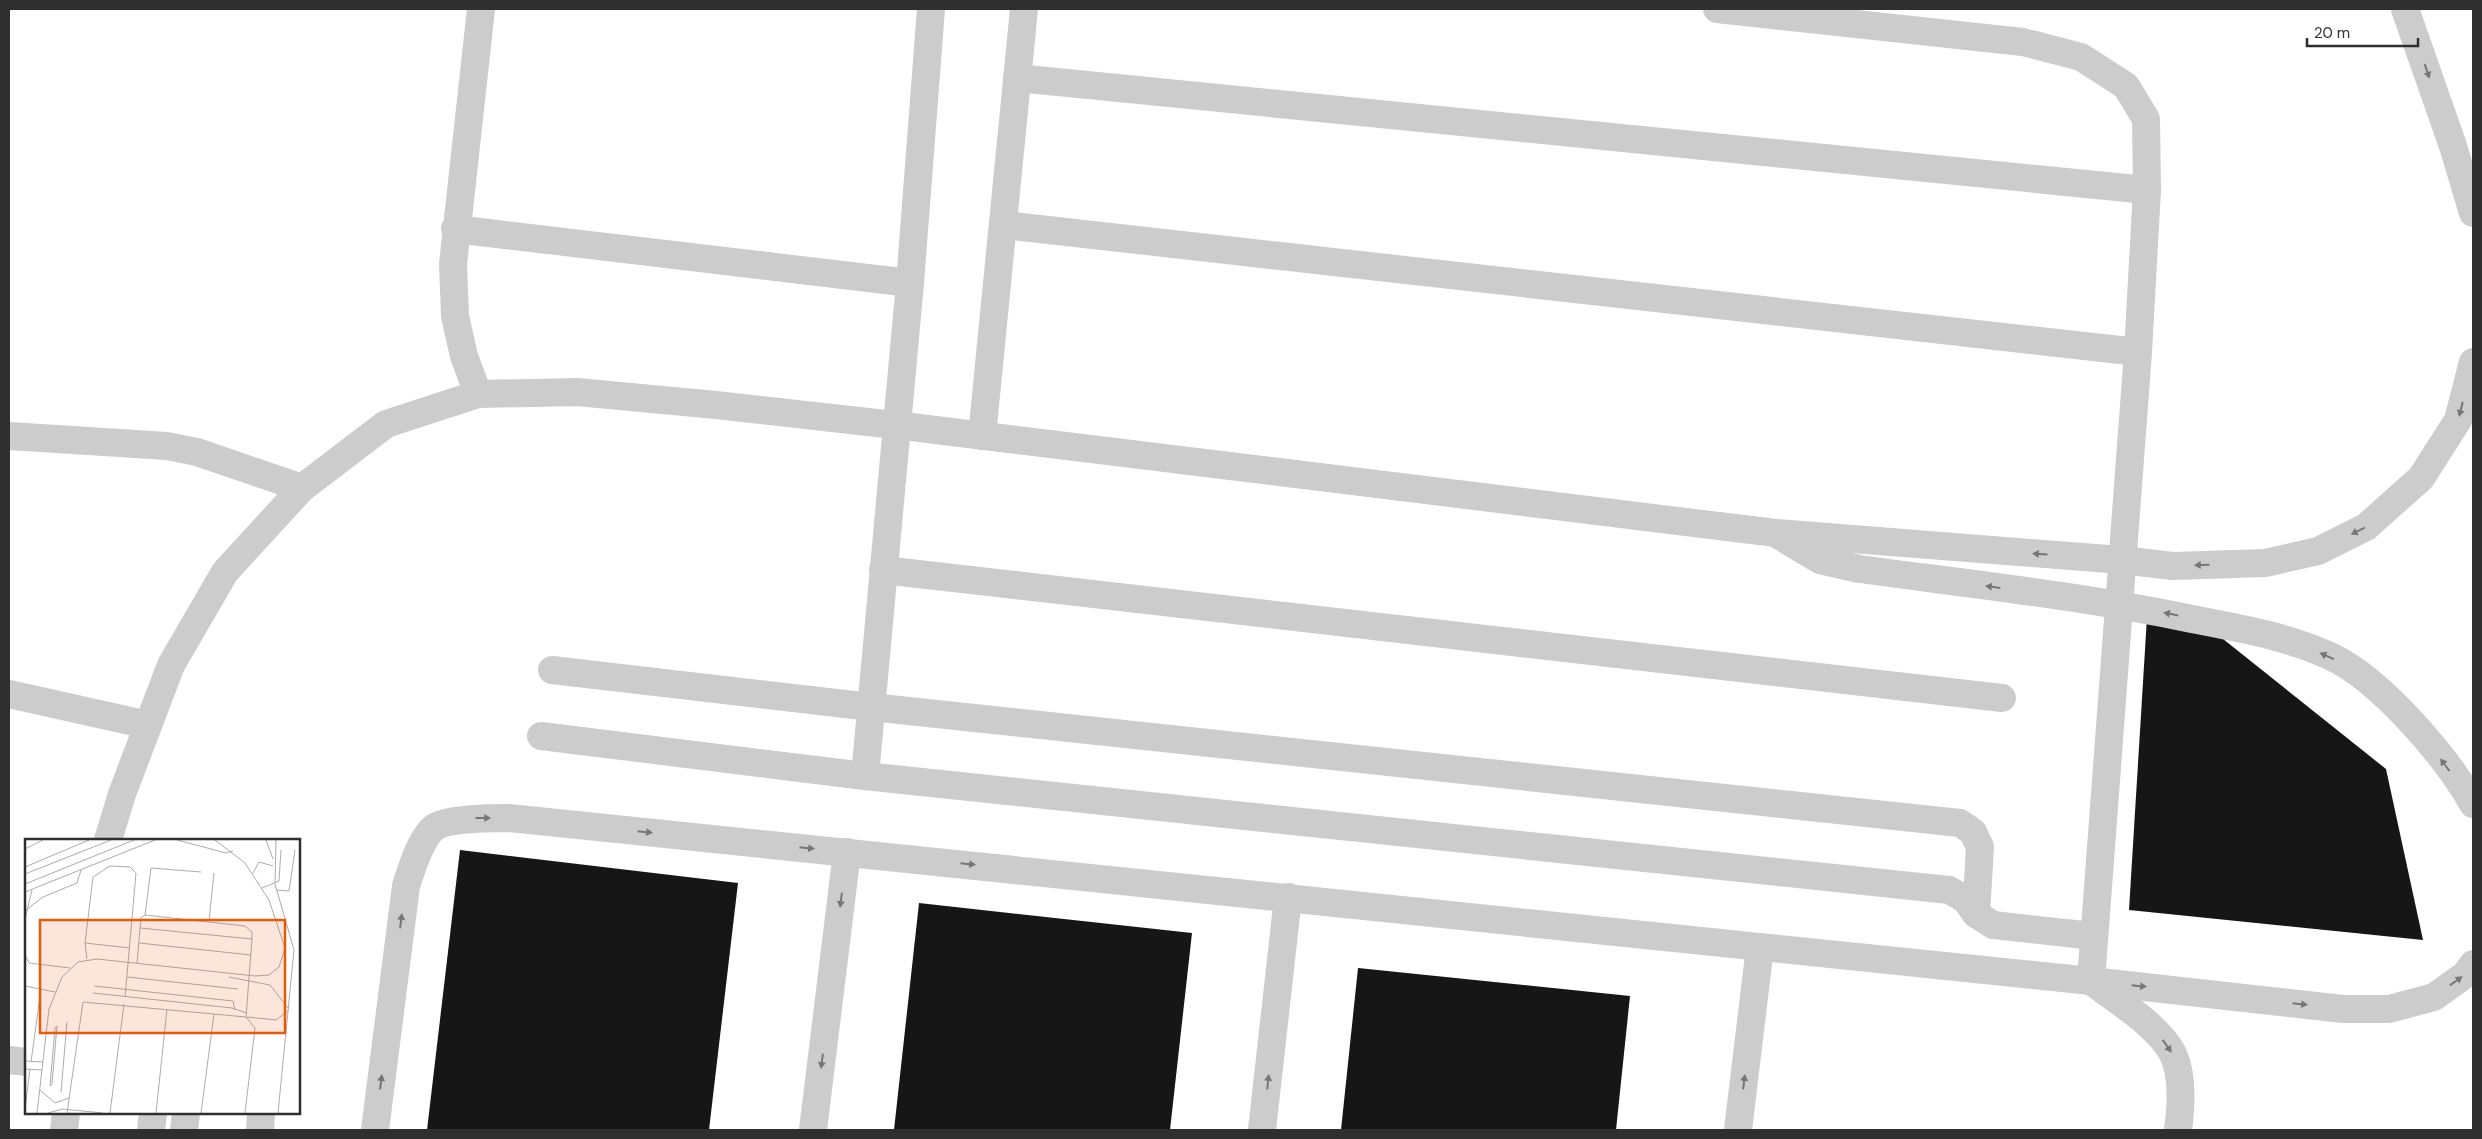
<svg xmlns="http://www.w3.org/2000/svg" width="2482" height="1139" font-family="'DM Sans',sans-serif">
	<rect width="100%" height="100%" fill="#fff"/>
	<g fill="#161616">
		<polygon points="2147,617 2203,623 2386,769 2423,940 2129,910"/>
		<polygon points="460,850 738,883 709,1130 427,1130"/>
		<polygon points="919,903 1192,933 1170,1130 894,1130"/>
		<polygon points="1358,968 1630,996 1616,1130 1341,1130"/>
	</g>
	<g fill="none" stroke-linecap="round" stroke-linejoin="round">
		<g stroke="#ccc" stroke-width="28">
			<polyline points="2405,9 2453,146 2473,213"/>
			<polyline points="1017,78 2147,190"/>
			<polyline points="1003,225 2138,352"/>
			<polyline points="455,229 910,283"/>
			<polyline points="478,394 464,356 455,316 453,264 481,9"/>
			<polyline points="9,436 167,446 197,452 302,488"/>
			<polyline points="982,436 1024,9"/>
			<path d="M 1780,536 L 1820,560 L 1859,569 C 1970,584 2082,596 2192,619 C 2239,628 2286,636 2330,656 C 2380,679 2447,757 2473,804"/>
			<polyline points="883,570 2002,698"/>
			<polyline points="552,670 871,707 1960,823 1973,832 1980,847 1976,914"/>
			<polyline points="9,694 148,725"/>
			<polyline points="541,736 865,776 1949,890 1965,899 1976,914 1993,925 2093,936"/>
			<polyline points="865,776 910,283 931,9"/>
			<polyline points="108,840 122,794 171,665 225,572 302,488 386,424 478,394 577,392 716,405 895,425 1776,533 2121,560 2173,566 2265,563 2318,551 2366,527 2421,478 2458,420 2473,362"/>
			<polyline points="2091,981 2343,1009 2389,1009 2434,997 2466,974 2473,964"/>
			<path d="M 2091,981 C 2117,1001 2158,1025 2173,1054 C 2183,1075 2181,1108 2178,1130"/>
			<polyline points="9,1060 26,1062"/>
			<polyline points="64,1130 66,1113"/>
			<polyline points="151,1130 153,1113"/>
			<polyline points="184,1130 186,1113"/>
			<polyline points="260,1130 261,1113"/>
			<path d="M 375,1130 L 406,886 C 411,870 421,837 435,827 C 449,818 492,818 509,818 L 2091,981 L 2138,352 L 2147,190 L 2146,119 L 2126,86 L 2081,57 L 2023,42 L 1717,9"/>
			<polyline points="813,1130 847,852"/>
			<polyline points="1262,1130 1288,897"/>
			<polyline points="1738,1130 1760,947"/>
		</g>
	</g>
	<defs><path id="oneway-solid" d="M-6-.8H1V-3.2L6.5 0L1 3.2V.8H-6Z" transform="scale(1.25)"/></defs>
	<g fill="#767676">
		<use href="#oneway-solid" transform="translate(2427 71) rotate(71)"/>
		<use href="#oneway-solid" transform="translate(2461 409) rotate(104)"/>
		<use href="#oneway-solid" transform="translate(2358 531) rotate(154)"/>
		<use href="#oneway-solid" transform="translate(2040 554) rotate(-176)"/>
		<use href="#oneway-solid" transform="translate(2202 565) rotate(178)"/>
		<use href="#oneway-solid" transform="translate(1993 587) rotate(-172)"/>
		<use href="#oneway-solid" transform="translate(2171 614) rotate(-169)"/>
		<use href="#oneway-solid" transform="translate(2327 656) rotate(-156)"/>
		<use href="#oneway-solid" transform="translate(2445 765) rotate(-127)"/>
		<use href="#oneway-solid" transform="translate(483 818)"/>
		<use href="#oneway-solid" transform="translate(645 832) rotate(6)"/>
		<use href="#oneway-solid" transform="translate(807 848) rotate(6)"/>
		<use href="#oneway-solid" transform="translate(968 864) rotate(6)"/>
		<use href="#oneway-solid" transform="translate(841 900) rotate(97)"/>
		<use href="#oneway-solid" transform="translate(401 921) rotate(-83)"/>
		<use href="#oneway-solid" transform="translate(2456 981) rotate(-36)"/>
		<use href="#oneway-solid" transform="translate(2139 986) rotate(6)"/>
		<use href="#oneway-solid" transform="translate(2300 1004) rotate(6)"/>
		<use href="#oneway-solid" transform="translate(2167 1046) rotate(55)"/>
		<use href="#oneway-solid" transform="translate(822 1061) rotate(97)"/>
		<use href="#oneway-solid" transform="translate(381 1082) rotate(-83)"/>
		<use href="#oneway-solid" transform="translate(1268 1082) rotate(-84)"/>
		<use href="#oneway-solid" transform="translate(1744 1082) rotate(-83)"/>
	</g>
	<g transform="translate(25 839)">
		<rect width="275" height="275" fill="#fff"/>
		<path fill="none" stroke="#acacac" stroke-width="1" d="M 152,1 L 201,14 L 208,12M 241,1 L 248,20M 251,1 L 250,45 L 269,111 L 253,274M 0,10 L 18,1M 0,28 L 64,1M 228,34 L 234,23 L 248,27M 0,35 L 86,1M 0,45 L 109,1M 237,49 L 254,42 L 256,11M 251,51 L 264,52 L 270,11M 0,53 L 130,1M 1,71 L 18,58 L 52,44 L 56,31M 120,76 L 126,29 L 176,33M 0,80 L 7,51M 184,82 L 189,34M 115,89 L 227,100M 60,104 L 105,109M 114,104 L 226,116M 0,116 L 4,124 L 45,129M 62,120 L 60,104 L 68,38 L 85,27 L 105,28 L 111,34 L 100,158M 102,138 L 213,150M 204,138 L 245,146 L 263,169M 0,147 L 30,153M 69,147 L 208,162 L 210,171M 68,154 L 207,169 L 222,174M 222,178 L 251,181 L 264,171M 32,187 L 27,245 L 25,247 L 30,189 ZM 0,222 L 18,223M 6,223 L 16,150M 0,230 L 17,231M 15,251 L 30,264 L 44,259M 36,253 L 42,183M 0,269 L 5,230M 12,274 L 24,170 L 37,138 L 53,123 L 72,120 L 230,137 L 244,136 L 254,128 L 260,109 L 244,61 L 220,24 L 190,1M 23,274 L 37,270 L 78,274M 42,274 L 58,163 L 221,178 L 227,100 L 227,93 L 220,87 L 120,76 L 116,79 L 112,124M 85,274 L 99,165M 131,274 L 142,170M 176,274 L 189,175M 220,274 L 230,189 L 221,178"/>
		<path fill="#e8590c" fill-opacity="0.15" stroke="#e8590c" stroke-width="2.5" d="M 15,81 L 260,81 L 260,194 L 15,194 Z"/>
		<rect width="275" height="275" fill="none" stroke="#2f2f2f" stroke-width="2.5"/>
	</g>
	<rect width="2482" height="1139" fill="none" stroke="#2f2f2f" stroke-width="20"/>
	<path d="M2307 38v8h111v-8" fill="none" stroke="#2f2f2f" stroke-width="2.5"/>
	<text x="2314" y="38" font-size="15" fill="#2f2f2f" stroke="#ffffff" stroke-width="4" paint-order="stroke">20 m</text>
</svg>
